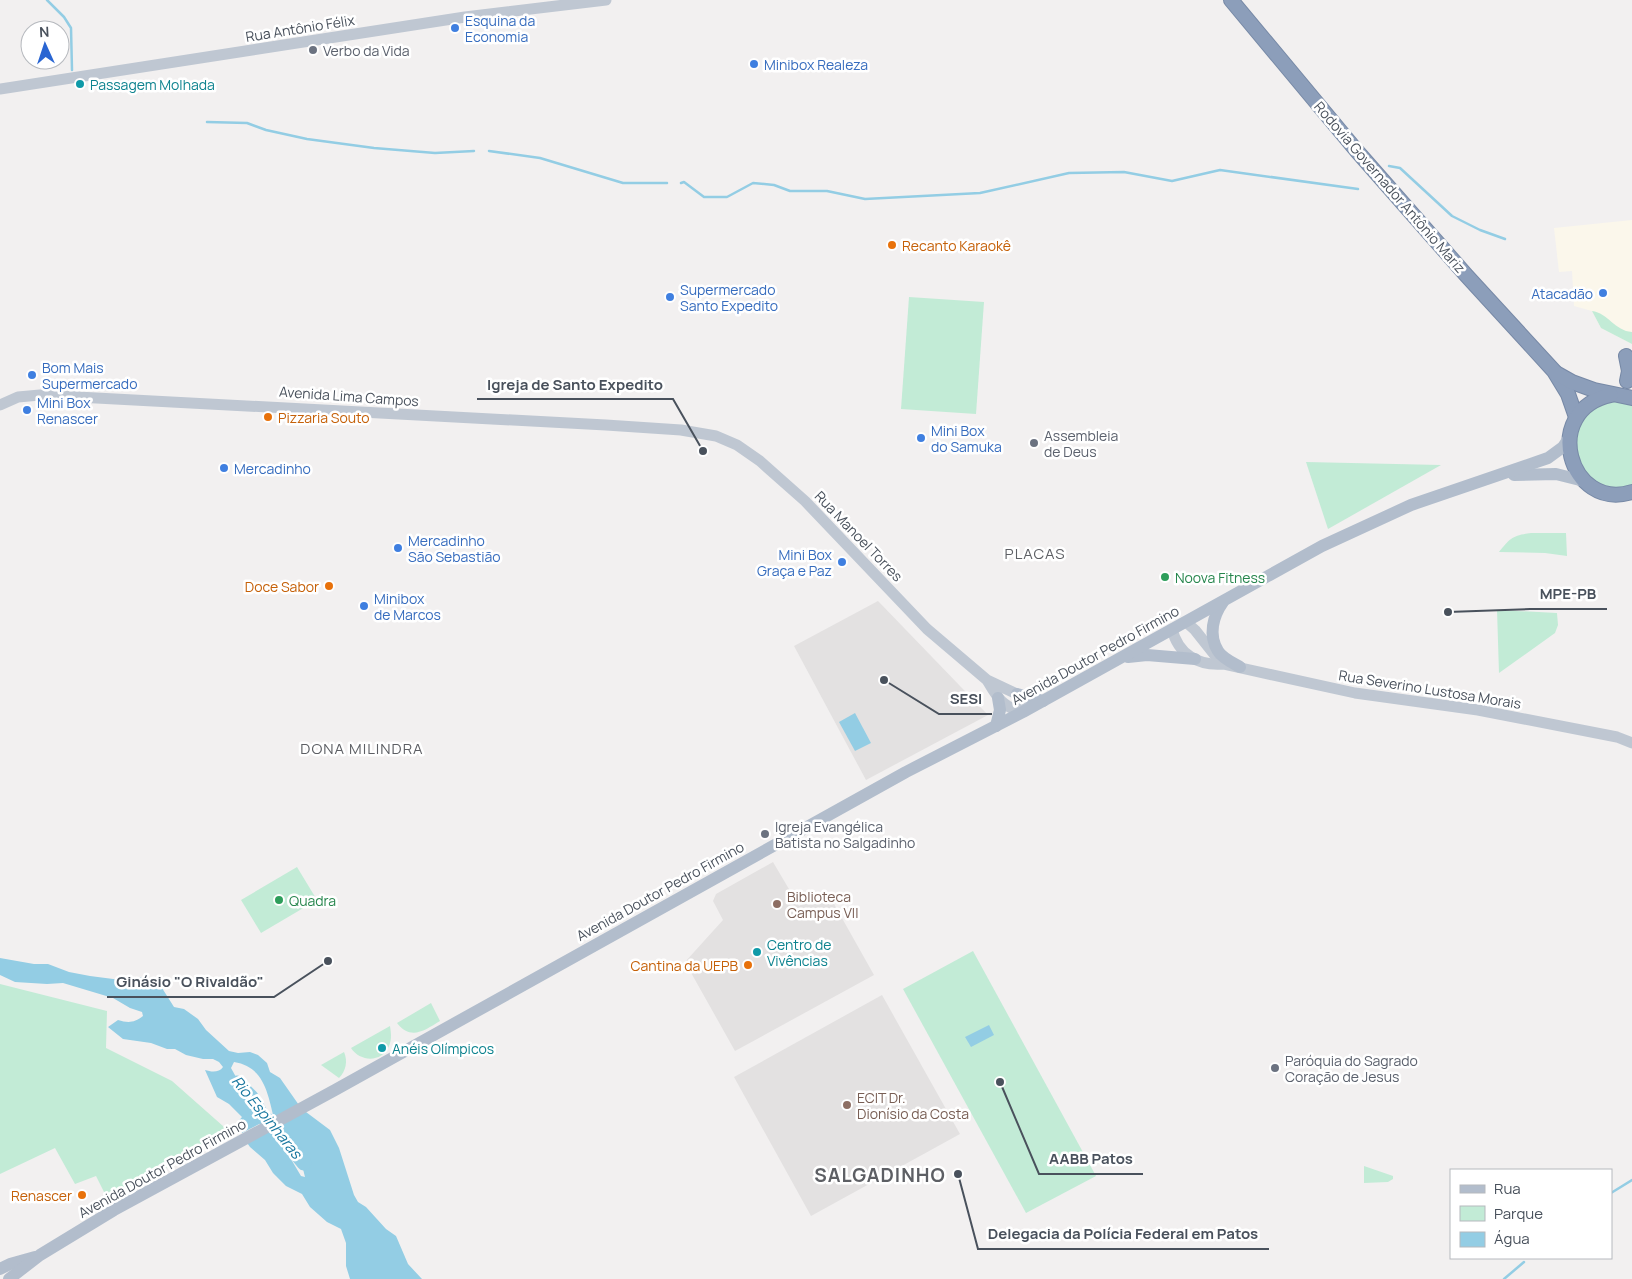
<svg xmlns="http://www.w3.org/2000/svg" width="1632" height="1279" font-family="Manrope,sans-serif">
	<rect width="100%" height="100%" fill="#f2f0f0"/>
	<polygon fill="#fbf7eb" points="1632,220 1632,344 1601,328 1592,311 1574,306 1572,271 1559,272 1554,228"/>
	<g fill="#e3e1e1">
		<polygon points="878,601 988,715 866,780 794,646"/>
		<polygon points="773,862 799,906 818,896 825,897 829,895 874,975 735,1051 685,962 723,920 713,901 716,894"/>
		<polygon points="882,995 960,1134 811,1216 734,1077"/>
	</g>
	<g fill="#c2ebd6">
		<polygon points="909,297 984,302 976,414 901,409"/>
		<path d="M 1592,311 C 1608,313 1615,331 1632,332 L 1632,344 L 1601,328 Z"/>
		<polygon points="1609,400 1632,402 1632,487 1622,489 1598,485 1580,468 1575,433 1587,412"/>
		<polygon points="1306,462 1441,465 1328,529"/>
		<path d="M 1531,533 L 1566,533 L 1567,556 L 1545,553 L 1499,552 C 1510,538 1513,535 1531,533 Z"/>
		<polygon points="1497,610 1557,613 1558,625 1555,633 1499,673"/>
		<polygon points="297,867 317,900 261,933 241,900"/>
		<polygon points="973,951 1096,1176 1026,1213 903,989"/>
		<polygon points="0,984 107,1011 106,1048 172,1081 232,1134 107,1198 96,1176 75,1184 55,1148 0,1174"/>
		<path d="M 431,1003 L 440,1021 C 425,1030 411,1041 397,1023 Z"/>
		<path d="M 390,1026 C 391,1033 392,1039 389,1046 C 382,1063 360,1062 351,1048 Z"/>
		<path d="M 344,1052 C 348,1061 346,1071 339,1078 L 321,1065 Z"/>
		<polygon points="1364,1166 1393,1176 1393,1179 1388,1182 1364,1183"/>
	</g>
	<g fill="#93cde4">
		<polygon points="855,713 871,743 855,751 839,722"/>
		<path d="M 0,958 L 34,964 L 48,964 L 69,972 L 90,976 L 121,980 L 127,977 L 149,978 L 162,988 L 174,1007 L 184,1009 L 198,1019 L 206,1030 L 229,1051 L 238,1053 L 250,1052 L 258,1055 L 267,1063 L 270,1072 L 280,1078 L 301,1108 L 275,1122 C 268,1097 266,1067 234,1062 L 231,1068 L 236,1077 L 246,1088 L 265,1121 L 242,1133 L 236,1124 L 242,1117 L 229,1104 L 217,1097 L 205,1070 C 211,1072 219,1073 223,1067 L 219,1062 L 213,1059 L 203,1059 L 186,1055 L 175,1049 L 167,1049 L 151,1043 L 123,1039 L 108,1027 L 118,1020 C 128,1023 134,1023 143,1016 L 142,1012 L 130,1008 L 113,998 L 63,983 L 47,984 L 15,982 L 0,975 Z"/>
		<polygon points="989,1025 994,1035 971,1047 965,1037"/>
		<polygon points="302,1109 330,1130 339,1148 354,1195 358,1202 366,1207 386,1229 396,1236 408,1264 422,1279 350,1279 346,1266 346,1243 341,1229 327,1222 310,1207 302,1194 286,1186 273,1173 265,1160 250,1147 245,1140 268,1127 274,1135 279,1139 301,1176 305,1177 302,1165 276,1124"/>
	</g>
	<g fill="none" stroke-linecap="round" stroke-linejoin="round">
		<g stroke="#93cde4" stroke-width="2.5">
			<polyline points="47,0 64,17 71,28 72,70"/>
			<polyline points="207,122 247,123 266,130 307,139 374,148 435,153 474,151"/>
			<polyline points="489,151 540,158 623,183 667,183"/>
			<polyline points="1389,166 1400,168 1452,216 1480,230 1505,239"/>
			<polyline points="681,183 684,182 704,197 727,197 753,183 774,185 790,191 827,191 865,199 980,193 1069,173 1124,172 1172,181 1220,170 1358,189"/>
			<polyline points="1611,1193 1632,1180"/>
			<polyline points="1504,1279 1524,1262"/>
		</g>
		<polyline stroke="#93cde4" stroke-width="15" points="237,1083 251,1097 262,1116 272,1124 304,1163"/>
		<defs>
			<g id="highway">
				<polyline points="1231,0 1356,150 1466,275 1554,371 1568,394 1576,417"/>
				<polyline points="1626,356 1629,371 1627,381"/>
				<polyline points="1556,373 1572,382 1594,390 1632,398"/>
				<path d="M 1611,395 C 1540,410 1569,512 1632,492"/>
			</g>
		</defs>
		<use href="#highway" stroke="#7789a6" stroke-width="16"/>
		<g stroke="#bfc7d2" stroke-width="11">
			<polyline points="0,89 465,17 606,0"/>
			<path d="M 0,405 L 18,397 L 40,395 L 606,425 L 681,430 L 716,436 L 737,445 L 760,461 L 805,501 L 927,629 L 987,680 L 1017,694 L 1022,701 L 1023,712 C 1002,707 997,697 987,680"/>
			<polyline points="1186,622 1195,630 1218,659"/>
			<path d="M 1172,629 C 1178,654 1198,666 1223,664 L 1355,693 L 1478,710 L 1617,737 L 1632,743"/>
		</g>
		<g stroke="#b2bdcc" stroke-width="12">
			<polyline points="1514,475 1556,474 1584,481"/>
			<path d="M 1223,602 C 1213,616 1208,635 1218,651 C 1222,658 1233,663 1240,667"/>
			<polyline points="1128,657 1147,655 1195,659"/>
			<polyline points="1017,694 1043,701"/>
			<polyline points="996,726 1000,710 998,698"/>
			<polyline points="0,1269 10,1264 35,1257"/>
			<polyline points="9,1279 40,1255 114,1210 335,1090 906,772 1023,712 1322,546 1411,505 1548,458 1563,447 1569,438"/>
		</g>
		<use href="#highway" stroke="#8c9eba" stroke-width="14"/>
	</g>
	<g fill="#3f7fe0" stroke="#fff" stroke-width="2">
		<circle cx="455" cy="28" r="5"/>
		<circle cx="754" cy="64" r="5"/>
		<circle cx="1603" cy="293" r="5"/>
		<circle cx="670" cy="297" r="5"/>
		<circle cx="32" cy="375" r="5"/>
		<circle cx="27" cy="410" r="5"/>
		<circle cx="921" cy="438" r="5"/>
		<circle cx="224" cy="468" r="5"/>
		<circle cx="398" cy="548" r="5"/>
		<circle cx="842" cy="562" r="5"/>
		<circle cx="364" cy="606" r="5"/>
	</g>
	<g fill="#6b7280" stroke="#fff" stroke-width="2">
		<circle cx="313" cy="50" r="5"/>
		<circle cx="1034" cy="443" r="5"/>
		<circle cx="765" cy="834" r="5"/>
		<circle cx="1275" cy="1068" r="5"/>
	</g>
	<g fill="#0f9aa8" stroke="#fff" stroke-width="2">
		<circle cx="80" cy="84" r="5"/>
		<circle cx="757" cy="952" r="5"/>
		<circle cx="382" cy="1048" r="5"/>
	</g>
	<g fill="#e8710a" stroke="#fff" stroke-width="2">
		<circle cx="892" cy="245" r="5"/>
		<circle cx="268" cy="417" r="5"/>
		<circle cx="329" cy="586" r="5"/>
		<circle cx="748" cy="965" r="5"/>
		<circle cx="82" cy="1195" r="5"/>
	</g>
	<g fill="#2e9e5b" stroke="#fff" stroke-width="2">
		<circle cx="1165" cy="577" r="5"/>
		<circle cx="279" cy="900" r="5"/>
	</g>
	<g fill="#8d6e63" stroke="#fff" stroke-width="2">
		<circle cx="777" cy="904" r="5"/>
		<circle cx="847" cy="1105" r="5"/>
	</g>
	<g text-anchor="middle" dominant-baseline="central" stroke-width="5" stroke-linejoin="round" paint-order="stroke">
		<g font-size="14" fill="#366cbe" stroke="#fff" text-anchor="start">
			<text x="465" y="20">Esquina da<tspan x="465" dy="16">Economia</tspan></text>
			<text x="764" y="64">Minibox Realeza</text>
			<text x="680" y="289">Supermercado<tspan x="680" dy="16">Santo Expedito</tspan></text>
			<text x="1593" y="293" text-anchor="end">Atacadão</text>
			<text x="42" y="367">Bom Mais<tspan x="42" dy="16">Supermercado</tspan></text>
			<text x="37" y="402">Mini Box<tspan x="37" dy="16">Renascer</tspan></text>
			<text x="931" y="430">Mini Box<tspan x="931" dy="16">do Samuka</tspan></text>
			<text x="234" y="468">Mercadinho</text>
			<text x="408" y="540">Mercadinho<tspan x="408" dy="16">São Sebastião</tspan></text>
			<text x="832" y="554" text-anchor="end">Mini Box<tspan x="832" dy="16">Graça e Paz</tspan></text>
			<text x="374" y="598">Minibox<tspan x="374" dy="16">de Marcos</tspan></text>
		</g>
		<g font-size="14" fill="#49515c" stroke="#fff">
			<text transform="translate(300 28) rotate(-9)">Rua Antônio Félix</text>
			<text transform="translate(1390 187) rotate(49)">Rodovia Governador Antônio Mariz</text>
			<text transform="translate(349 396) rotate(4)">Avenida Lima Campos</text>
			<text transform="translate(859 536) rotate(46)">Rua Manoel Torres</text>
			<text transform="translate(1095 655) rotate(-29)">Avenida Doutor Pedro Firmino</text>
			<text transform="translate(1430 689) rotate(9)">Rua Severino Lustosa Morais</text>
			<text transform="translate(660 891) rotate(-29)">Avenida Doutor Pedro Firmino</text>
			<text transform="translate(162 1168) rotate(-29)">Avenida Doutor Pedro Firmino</text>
		</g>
		<g font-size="14" fill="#5b616d" stroke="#fff" text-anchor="start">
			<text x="323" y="50">Verbo da Vida</text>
			<text x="1044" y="435">Assembleia<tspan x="1044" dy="16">de Deus</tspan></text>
			<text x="775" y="826">Igreja Evangélica<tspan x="775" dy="16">Batista no Salgadinho</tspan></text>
			<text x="1285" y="1060">Paróquia do Sagrado<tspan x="1285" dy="16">Coração de Jesus</tspan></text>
		</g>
		<g font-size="14" fill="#0d838f" stroke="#fff" text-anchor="start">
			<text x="90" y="84">Passagem Molhada</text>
			<text x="767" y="944">Centro de<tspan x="767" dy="16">Vivências</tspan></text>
			<text x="392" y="1048">Anéis Olímpicos</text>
		</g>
		<g font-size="14" fill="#c56008" stroke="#fff" text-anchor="end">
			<text x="902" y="245" text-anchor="start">Recanto Karaokê</text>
			<text x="278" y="417" text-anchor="start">Pizzaria Souto</text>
			<text x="319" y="586">Doce Sabor</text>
			<text x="738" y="965">Cantina da UEPB</text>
			<text x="72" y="1195">Renascer</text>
		</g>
		<g font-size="14" fill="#27864d" stroke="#fff" text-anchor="start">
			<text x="1175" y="577">Noova Fitness</text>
			<text x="289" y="900">Quadra</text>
		</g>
		<g font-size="14" fill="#785e54" stroke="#fff" text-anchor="start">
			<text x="787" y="896">Biblioteca<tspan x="787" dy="16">Campus VII</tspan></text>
			<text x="857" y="1097">ECIT Dr.<tspan x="857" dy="16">Dionísio da Costa</tspan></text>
		</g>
		<g font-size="15" letter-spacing="1" fill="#5d5f64" stroke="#fff">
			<text x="1035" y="553">PLACAS</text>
			<text x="362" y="748">DONA MILINDRA</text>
		</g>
		<g font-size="15" font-style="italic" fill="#19779f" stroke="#fff">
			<text transform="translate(267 1117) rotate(51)">Rio Espinharas</text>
		</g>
		<g font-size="19" font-weight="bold" letter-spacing="1" fill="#5d5f64" stroke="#fff">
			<text x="880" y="1175">SALGADINHO</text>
		</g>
	</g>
	<path fill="none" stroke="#49515c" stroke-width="2" d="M703 451L673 399H477M1448 612L1530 609H1607M884 680L939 714H992M328 961L274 997H107M1000 1082L1039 1174H1143M958 1174L978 1249H1269"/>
	<g fill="#49515c" stroke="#fff" stroke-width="2">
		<circle cx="703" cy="451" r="5"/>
		<circle cx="1448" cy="612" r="5"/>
		<circle cx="884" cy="680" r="5"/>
		<circle cx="328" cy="961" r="5"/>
		<circle cx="1000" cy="1082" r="5"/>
		<circle cx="958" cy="1174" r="5"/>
	</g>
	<g font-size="15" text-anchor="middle" font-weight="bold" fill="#49515c" stroke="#fff" stroke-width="5" stroke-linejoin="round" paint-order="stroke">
		<text x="575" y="390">Igreja de Santo Expedito</text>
		<text x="1568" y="599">MPE-PB</text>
		<text x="966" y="704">SESI</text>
		<text x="190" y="987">Ginásio "O Rivaldão"</text>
		<text x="1091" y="1164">AABB Patos</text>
		<text x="1123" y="1239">Delegacia da Polícia Federal em Patos</text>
	</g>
	<rect x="1450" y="1169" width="162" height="90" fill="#ffffff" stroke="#b6b9be"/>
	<rect x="1460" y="1185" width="25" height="8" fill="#b2bdcc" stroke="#b6b9be"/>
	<text x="1494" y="1194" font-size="15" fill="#49515c">Rua</text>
	<rect x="1460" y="1206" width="25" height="15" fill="#c2ebd6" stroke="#b6b9be"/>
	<text x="1494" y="1219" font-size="15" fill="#49515c">Parque</text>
	<rect x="1460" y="1232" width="25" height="15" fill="#93cde4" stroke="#b6b9be"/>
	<text x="1494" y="1244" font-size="15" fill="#49515c">Água</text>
	<g transform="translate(45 45) rotate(357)"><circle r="24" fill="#ffffff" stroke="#b6b9be"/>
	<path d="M0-4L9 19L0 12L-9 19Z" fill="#2965d2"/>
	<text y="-8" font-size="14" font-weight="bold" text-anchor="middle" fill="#49515c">N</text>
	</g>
</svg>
